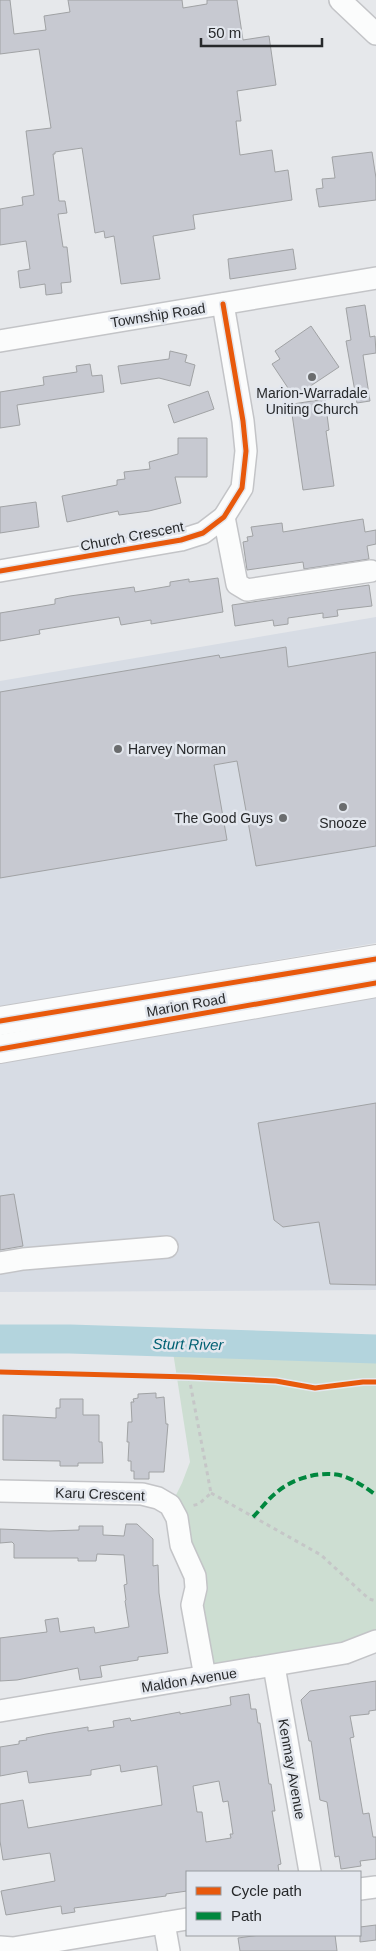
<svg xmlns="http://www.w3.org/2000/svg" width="376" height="1951" font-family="Helvetica,sans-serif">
	<rect width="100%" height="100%" fill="#e6e8eb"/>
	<g fill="#d7dce4">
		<polygon points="376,617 376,943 0,1007 0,681"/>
		<polygon points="376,997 376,1290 0,1292 0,1062"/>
	</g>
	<polygon fill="#cdded2" points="173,1352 376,1357 376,1636 209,1673 173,1501 182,1483 190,1462"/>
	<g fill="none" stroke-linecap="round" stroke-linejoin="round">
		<polyline stroke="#b3d4dd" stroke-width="29" points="0,1339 70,1339 376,1349"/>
	</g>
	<g fill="#c7c9d1" stroke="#a0a2a4" fill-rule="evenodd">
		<polygon points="0,0 10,0 14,34 46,30 44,16 70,12 68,0 182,0 183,8 207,4 207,0 237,0 243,40 269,36 276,85 237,91 241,121 236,121 240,155 272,150 275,172 288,170 292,200 193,215 195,229 153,236 160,279 121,284 114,236 105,238 104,231 95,233 82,148 55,152 55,154 53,154 59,201 65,201 67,213 58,214 63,247 67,247 71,282 61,283 62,293 46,295 45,284 20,288 18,271 30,269 26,241 0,245 0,209 23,205 22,197 34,195 26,131 51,128 39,49 0,54"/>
		<polygon points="372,152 376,178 376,200 319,207 316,189 323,188 322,179 335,178 332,157"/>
		<polygon points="293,249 296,269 230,279 228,259"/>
		<polygon points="365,305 370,337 375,336 376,353 363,355 370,401 357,403 346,341 351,340 346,308"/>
		<polygon points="311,326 339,367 294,397 272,364 280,359 275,351"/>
		<polygon points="170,351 187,355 185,362 195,365 190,386 159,378 121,384 118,366 169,359"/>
		<polygon points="90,364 92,376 102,375 104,392 17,405 20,425 0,428 0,392 44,385 43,377 77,372 76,366"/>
		<polygon points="208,391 214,409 174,423 168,405"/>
		<polygon points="325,399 329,430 326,431 334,486 303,490 292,414 294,414 293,404"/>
		<polygon points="178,438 207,438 207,477 175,477 181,503 149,511 119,515 118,511 67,522 62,496 117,485 117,480 125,479 124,472 150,469 149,462 178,454"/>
		<polygon points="36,502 39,527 0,533 0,507"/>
		<polygon points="363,519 365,532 376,530 376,544 367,546 369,559 304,569 303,562 247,570 243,542 248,541 247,537 253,536 251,527 282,523 283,532"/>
		<polygon points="218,578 223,612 151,624 151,620 121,625 119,617 39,630 40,634 0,641 0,613 55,604 55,599 70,596 134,587 135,592 170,586 170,582 189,579 189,582"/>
		<polygon points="369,585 372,606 337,610 338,616 323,618 323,613 288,618 288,624 274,626 273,620 235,626 232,605"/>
		<polygon points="286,647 288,667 376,652 376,846 256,866 237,761 214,765 227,840 0,878 0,692 219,655 220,658"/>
		<polygon points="376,1103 376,1285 330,1284 319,1222 283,1227 274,1220 258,1123"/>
		<polygon points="14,1194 23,1246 0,1250 0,1196"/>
		<polygon points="156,1393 156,1398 164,1397 166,1424 168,1424 164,1472 149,1472 149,1479 134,1479 134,1471 131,1471 131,1461 128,1461 129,1442 127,1442 128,1422 132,1422 131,1402 134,1402 133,1399 138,1398 138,1394"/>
		<polygon points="60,1399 83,1399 83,1415 99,1415 99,1442 102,1442 103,1463 78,1463 78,1466 60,1466 60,1461 3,1460 3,1415 56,1418 56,1408 60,1408"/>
		<polygon points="126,1524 137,1524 153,1539 153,1566 158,1565 159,1593 168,1653 138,1657 138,1660 100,1666 102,1677 80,1680 78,1668 17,1680 0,1681 0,1638 47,1632 45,1620 58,1618 60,1632 94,1627 95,1633 129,1627 125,1601 126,1600 124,1585 127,1584 124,1555 97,1554 96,1561 78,1561 78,1558 14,1558 14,1544 12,1542 0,1543 0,1529 49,1531 79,1530 79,1526 103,1526 103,1535 124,1536"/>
		<polygon points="376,1681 376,1710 369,1711 369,1714 350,1716 354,1737 350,1738 363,1814 369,1813 373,1837 376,1837 376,1859 360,1861 361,1866 341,1869 339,1856 335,1857 327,1802 320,1800 311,1741 309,1741 301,1700 310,1691"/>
		<path d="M 249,1694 L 251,1709 L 256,1709 L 258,1723 L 260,1723 L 269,1784 L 271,1784 L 275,1811 L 272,1811 L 281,1864 L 278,1865 L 279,1872 L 187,1872 L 187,1891 L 166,1894 L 166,1896 L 74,1908 L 75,1912 L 62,1914 L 61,1906 L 6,1915 L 1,1891 L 55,1881 L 50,1853 L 3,1860 L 0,1841 L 0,1804 L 23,1800 L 28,1828 L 162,1805 L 157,1766 L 121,1772 L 120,1765 L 91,1770 L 91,1775 L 29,1783 L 27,1771 L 0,1776 L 0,1747 L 19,1744 L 19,1741 L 27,1740 L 26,1738 L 46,1734 L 88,1727 L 88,1731 L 114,1727 L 113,1721 L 130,1718 L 131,1721 L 180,1712 L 180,1714 L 231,1705 L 230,1697 ZM 219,1781 L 223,1802 L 228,1801 L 233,1834 L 230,1834 L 231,1838 L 206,1842 L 202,1812 L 197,1812 L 193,1786 Z"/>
		<polygon points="376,1925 376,1940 360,1942 360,1927"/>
		<polygon points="260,1935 335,1935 337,1951 240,1951 238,1938"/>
	</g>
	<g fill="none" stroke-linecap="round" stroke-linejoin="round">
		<defs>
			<g id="minor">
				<polyline points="340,0 376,34"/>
				<polyline points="0,341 376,278"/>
				<polyline points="224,517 237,584 247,590 371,571"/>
				<polyline points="0,571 181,540 203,533 224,517 242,488 246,451 243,421 223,304"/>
				<polyline points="0,1263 23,1259 167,1247"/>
				<polyline points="0,1491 142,1494 158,1498 170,1505 177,1518 181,1545 195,1576 196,1588 192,1605 205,1677"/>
				<polyline points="274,1666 310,1872"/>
				<polyline points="0,1711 345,1653 376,1641"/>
				<polyline points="360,1889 376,1887"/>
				<polyline points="164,1923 169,1951"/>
				<polyline points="0,1947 13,1948 187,1919"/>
			</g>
			<g id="major">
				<polyline points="0,1021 376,959"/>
				<polyline points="0,1049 376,983"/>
			</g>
		</defs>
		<use href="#minor" stroke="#c3c4c7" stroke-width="24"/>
		<use href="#major" stroke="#c3c4c7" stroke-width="30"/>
		<g stroke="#c5c6c7" stroke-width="3" stroke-dasharray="4 4" stroke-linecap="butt">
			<polyline points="189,1377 211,1493 199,1504 191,1506"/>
			<polyline points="211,1493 321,1555 369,1599 376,1601"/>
		</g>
		<use href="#minor" stroke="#fbfcfc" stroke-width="21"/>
		<use href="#major" stroke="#fbfcfc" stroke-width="28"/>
		<path stroke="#00873e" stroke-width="4" stroke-dasharray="8 4" stroke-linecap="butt" d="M 253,1517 C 261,1509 268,1499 277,1492 C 293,1478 322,1470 343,1476 C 355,1480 365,1487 376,1495"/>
		<defs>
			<g id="cycleway">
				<polyline points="0,571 181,540 203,533 224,517 242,488 246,451 243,421 223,304"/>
				<polyline points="0,1021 376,959"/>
				<polyline points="0,1049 376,983"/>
				<polyline points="0,1372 189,1377 276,1381 315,1388 363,1382 376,1382"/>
			</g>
		</defs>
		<use href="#cycleway" stroke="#e3e7ee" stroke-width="8"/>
		<use href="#cycleway" stroke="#e8590c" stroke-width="5"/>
	</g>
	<g fill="#6a6c6e" stroke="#e3e7ee" stroke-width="2">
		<circle cx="312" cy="377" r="5"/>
		<circle cx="118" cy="749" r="5"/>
		<circle cx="343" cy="807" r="5"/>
		<circle cx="283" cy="818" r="5"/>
	</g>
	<g text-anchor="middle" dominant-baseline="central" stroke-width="5" stroke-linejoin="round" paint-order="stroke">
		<g font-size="14" fill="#27292b" stroke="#e3e7ee">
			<text transform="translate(158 315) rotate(-9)">Township Road</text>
			<text transform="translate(132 536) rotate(-11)">Church Crescent</text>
			<text transform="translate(186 1005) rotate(-10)">Marion Road</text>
			<text transform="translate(100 1494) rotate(2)">Karu Crescent</text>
			<text transform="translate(189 1680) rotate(-9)">Maldon Avenue</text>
			<text transform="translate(292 1769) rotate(80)">Kenmay Avenue</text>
		</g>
		<g font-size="14" fill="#27292b" stroke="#e3e7ee">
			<text x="312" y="393">Marion-Warradale<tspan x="312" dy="16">Uniting Church</tspan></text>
			<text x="128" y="749" text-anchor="start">Harvey Norman</text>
			<text x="273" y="818" text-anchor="end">The Good Guys</text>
			<text x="343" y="823">Snooze</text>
		</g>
		<g font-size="15" font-style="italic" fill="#006173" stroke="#e3e7ee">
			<text transform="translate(188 1344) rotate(1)">Sturt River</text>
		</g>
	</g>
	<rect x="186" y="1871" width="175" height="65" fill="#e3e7ee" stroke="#989ba0"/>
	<rect x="196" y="1887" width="25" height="8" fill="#e8590c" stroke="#989ba0"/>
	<text x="231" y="1896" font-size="15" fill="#27292b">Cycle path</text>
	<rect x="196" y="1912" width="25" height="8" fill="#00873e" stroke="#989ba0"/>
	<text x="231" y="1921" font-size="15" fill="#27292b">Path</text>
	<path d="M201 38v8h121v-8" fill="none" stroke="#27292b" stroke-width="2.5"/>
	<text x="208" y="38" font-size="15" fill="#27292b" stroke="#e3e7ee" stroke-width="4" paint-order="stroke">50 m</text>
</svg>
